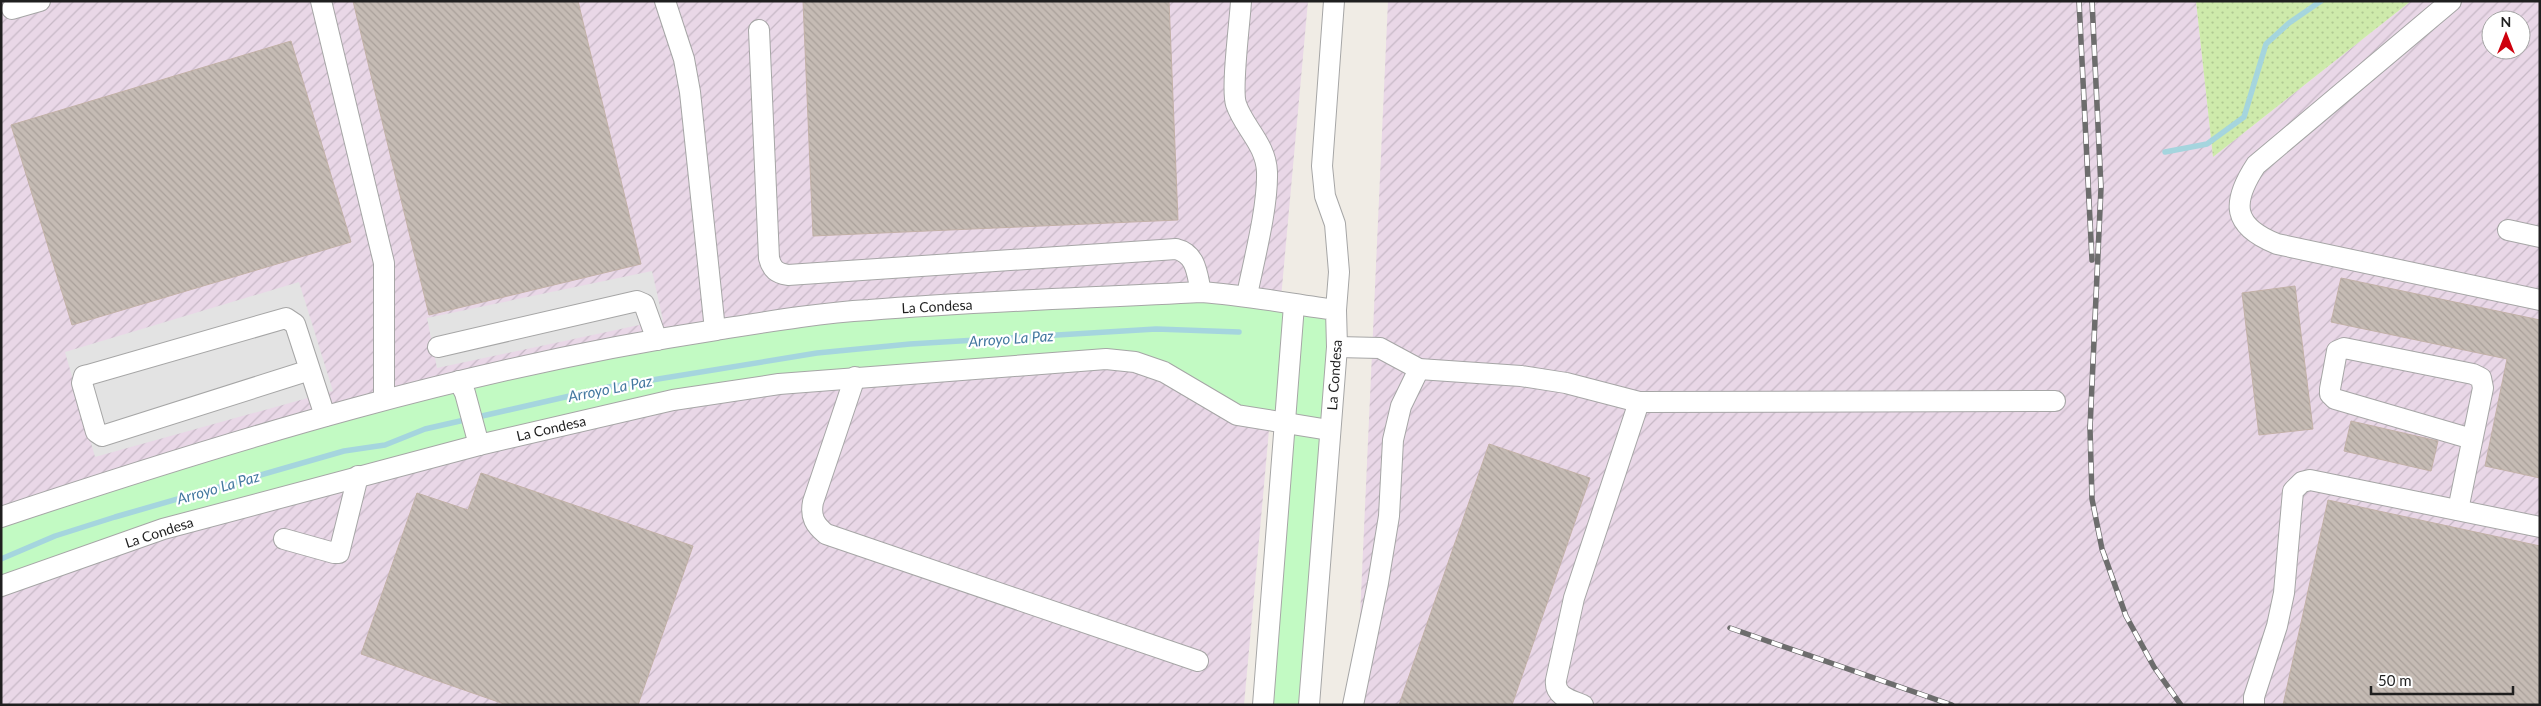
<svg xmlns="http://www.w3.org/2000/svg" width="2541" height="706" font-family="Lato,sans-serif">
	<defs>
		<pattern id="industrial-furrows" width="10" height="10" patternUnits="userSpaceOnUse" patternTransform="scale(1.25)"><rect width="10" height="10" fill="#e9d7e7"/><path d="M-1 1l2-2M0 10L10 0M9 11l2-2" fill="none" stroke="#c7b8c6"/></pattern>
		<pattern id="grass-dots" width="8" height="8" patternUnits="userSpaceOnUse" patternTransform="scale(1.25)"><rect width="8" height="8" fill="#ceeaab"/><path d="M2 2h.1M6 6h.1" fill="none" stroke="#b0c893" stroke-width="1.8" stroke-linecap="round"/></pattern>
		<pattern id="building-back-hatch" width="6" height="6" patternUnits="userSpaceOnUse" patternTransform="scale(1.25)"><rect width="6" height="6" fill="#c5bbb4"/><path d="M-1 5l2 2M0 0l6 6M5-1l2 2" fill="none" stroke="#a9a09a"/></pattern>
	</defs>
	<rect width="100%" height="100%" fill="#f0ece5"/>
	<g fill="url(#industrial-furrows)" fill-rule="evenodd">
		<polygon points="1,1 1308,1 1244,705 1,705"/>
		<path d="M 1388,1 L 2196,1 L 2213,157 L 2411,1 L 2540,1 L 2540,705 L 1356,705 ZM 2491,20 L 2521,20 L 2521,50 L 2491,50 Z"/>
	</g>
	<polygon fill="url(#grass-dots)" points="2196,1 2411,1 2213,157"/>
	<polygon fill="#c2fac3" points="1201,292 1336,310 1309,705 1263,705 1285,425 1135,362 855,377 479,445 1,586 1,517 262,434 715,330"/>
	<g fill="#e3e3e3">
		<polygon points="652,271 663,320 437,368 427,318"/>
		<polygon points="299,282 333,391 95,457 65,352"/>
	</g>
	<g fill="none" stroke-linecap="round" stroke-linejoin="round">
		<g stroke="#a5d5de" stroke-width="5.5">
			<polyline points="2165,152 2207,144 2244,117 2266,44 2289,23 2321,1"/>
			<polyline points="1,559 55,536 115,517 344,451 385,445 425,429 609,387 817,353 910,344 1156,329 1239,332"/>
		</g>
	</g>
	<g fill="url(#building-back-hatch)" stroke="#c2b1a7">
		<polygon points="353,1 578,1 641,264 429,315"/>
		<polygon points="803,1 1169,1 1178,220 813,236"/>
		<polygon points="291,41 351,242 72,325 11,125"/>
		<polygon points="2341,278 2540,320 2540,478 2485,466 2507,359 2331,322"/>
		<polygon points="2295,286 2313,429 2259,435 2242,293"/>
		<polygon points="2351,421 2438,441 2431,471 2344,451"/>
		<polygon points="1489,444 1590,478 1512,705 1399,705"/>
		<polygon points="481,473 693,546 638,705 507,705 361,654 417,493 468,510"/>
		<polygon points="2328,500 2540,546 2540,705 2283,705"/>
	</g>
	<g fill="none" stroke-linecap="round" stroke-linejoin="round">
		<defs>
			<g id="minor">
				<polyline points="321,1 384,263 384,399"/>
				<polyline points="665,1 684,59 690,92 715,330"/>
				<path d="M 1241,1 C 1240,21 1231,88 1236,104 C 1244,128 1266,144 1267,172 C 1268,207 1254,260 1247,295"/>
				<polyline points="1334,1 1322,166 1325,196 1335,224 1339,272 1336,310"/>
				<path d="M 2451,1 L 2256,165 C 2231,203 2232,226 2277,244 L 2540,300"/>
				<polyline points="12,9 40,1"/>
				<path d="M 759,30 L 769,258 C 772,270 777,273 788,275 L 1176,249 C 1197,254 1197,275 1201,292"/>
				<polyline points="2508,230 2540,237"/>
				<polyline points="438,347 637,301 644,304 657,340"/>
				<polyline points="1337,347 1380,348 1419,369 1521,376 1566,383 1639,402 2055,401"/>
				<polyline points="310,370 102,436 96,432 82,383 84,376 88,375 286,318 295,324 325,416"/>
				<path d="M 855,377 L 813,502 C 810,517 815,525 826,534 L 1198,661"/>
				<polyline points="459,381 465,393 479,445"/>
				<polyline points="2458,510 2483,388 2481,378 2473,374 2344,348 2337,351 2330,389 2330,394 2335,399 2472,439"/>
				<path d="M 1,517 C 235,439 472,367 716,330 C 766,322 818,313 869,310 C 979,301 1090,298 1201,292 C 1246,295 1291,304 1336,310 L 1337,347 L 1309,705"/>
				<polyline points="284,539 334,553 339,553 358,476"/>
				<polyline points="1,586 163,529 479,445 673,400 779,384 1106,359 1135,362 1164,372 1237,415 1329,430"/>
				<polyline points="1263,705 1294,305"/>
				<polyline points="1353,705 1378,583 1389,516 1393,440 1401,406 1419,369"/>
				<path d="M 1583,705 C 1570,700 1554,696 1556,680 L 1574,598 L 1639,402"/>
				<polyline points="2254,705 2254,697 2277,626 2284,593 2293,491 2302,482 2310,480 2540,527"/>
			</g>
		</defs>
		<use href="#minor" stroke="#a6a6a6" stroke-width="22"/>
		<use href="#minor" stroke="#fff" stroke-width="20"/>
		<defs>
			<g id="rail">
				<polyline points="2079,1 2092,260"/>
				<polyline points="2092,1 2101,188 2090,428 2092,499 2102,549 2126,616 2154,667 2181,705"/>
				<polyline points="1730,628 1952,705"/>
			</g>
		</defs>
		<use href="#rail" stroke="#6d6d6d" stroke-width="5.5"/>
		<use href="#rail" stroke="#fff" stroke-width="4" stroke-dasharray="11" stroke-linecap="butt"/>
	</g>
	<g text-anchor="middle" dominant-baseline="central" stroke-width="4.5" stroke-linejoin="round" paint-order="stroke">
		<g font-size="14" fill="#1f1f1f" stroke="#fff">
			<text transform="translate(937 306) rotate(-3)">La Condesa</text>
			<text transform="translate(1334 375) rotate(-86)">La Condesa</text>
			<text transform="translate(551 428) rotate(-13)">La Condesa</text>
			<text transform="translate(159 532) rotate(-18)">La Condesa</text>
		</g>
		<g font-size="15" font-style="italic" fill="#4478a0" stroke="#fff">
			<text transform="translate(1011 338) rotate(-4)">Arroyo La Paz</text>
			<text transform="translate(610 388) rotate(-11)">Arroyo La Paz</text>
			<text transform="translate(218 487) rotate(-16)">Arroyo La Paz</text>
		</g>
	</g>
	<rect width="2541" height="706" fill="none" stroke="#1f1f1f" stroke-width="5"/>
	<g transform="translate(2506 35)"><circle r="24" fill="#ffffff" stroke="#a5a5a5"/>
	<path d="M0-4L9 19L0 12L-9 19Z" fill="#ce000d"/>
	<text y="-8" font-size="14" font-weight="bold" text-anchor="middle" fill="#1f1f1f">N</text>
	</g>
	<path d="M2371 686v8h142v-8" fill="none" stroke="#1f1f1f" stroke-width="2.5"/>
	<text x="2378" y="686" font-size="15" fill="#1f1f1f" stroke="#ffffff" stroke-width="4" paint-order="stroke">50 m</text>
</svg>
